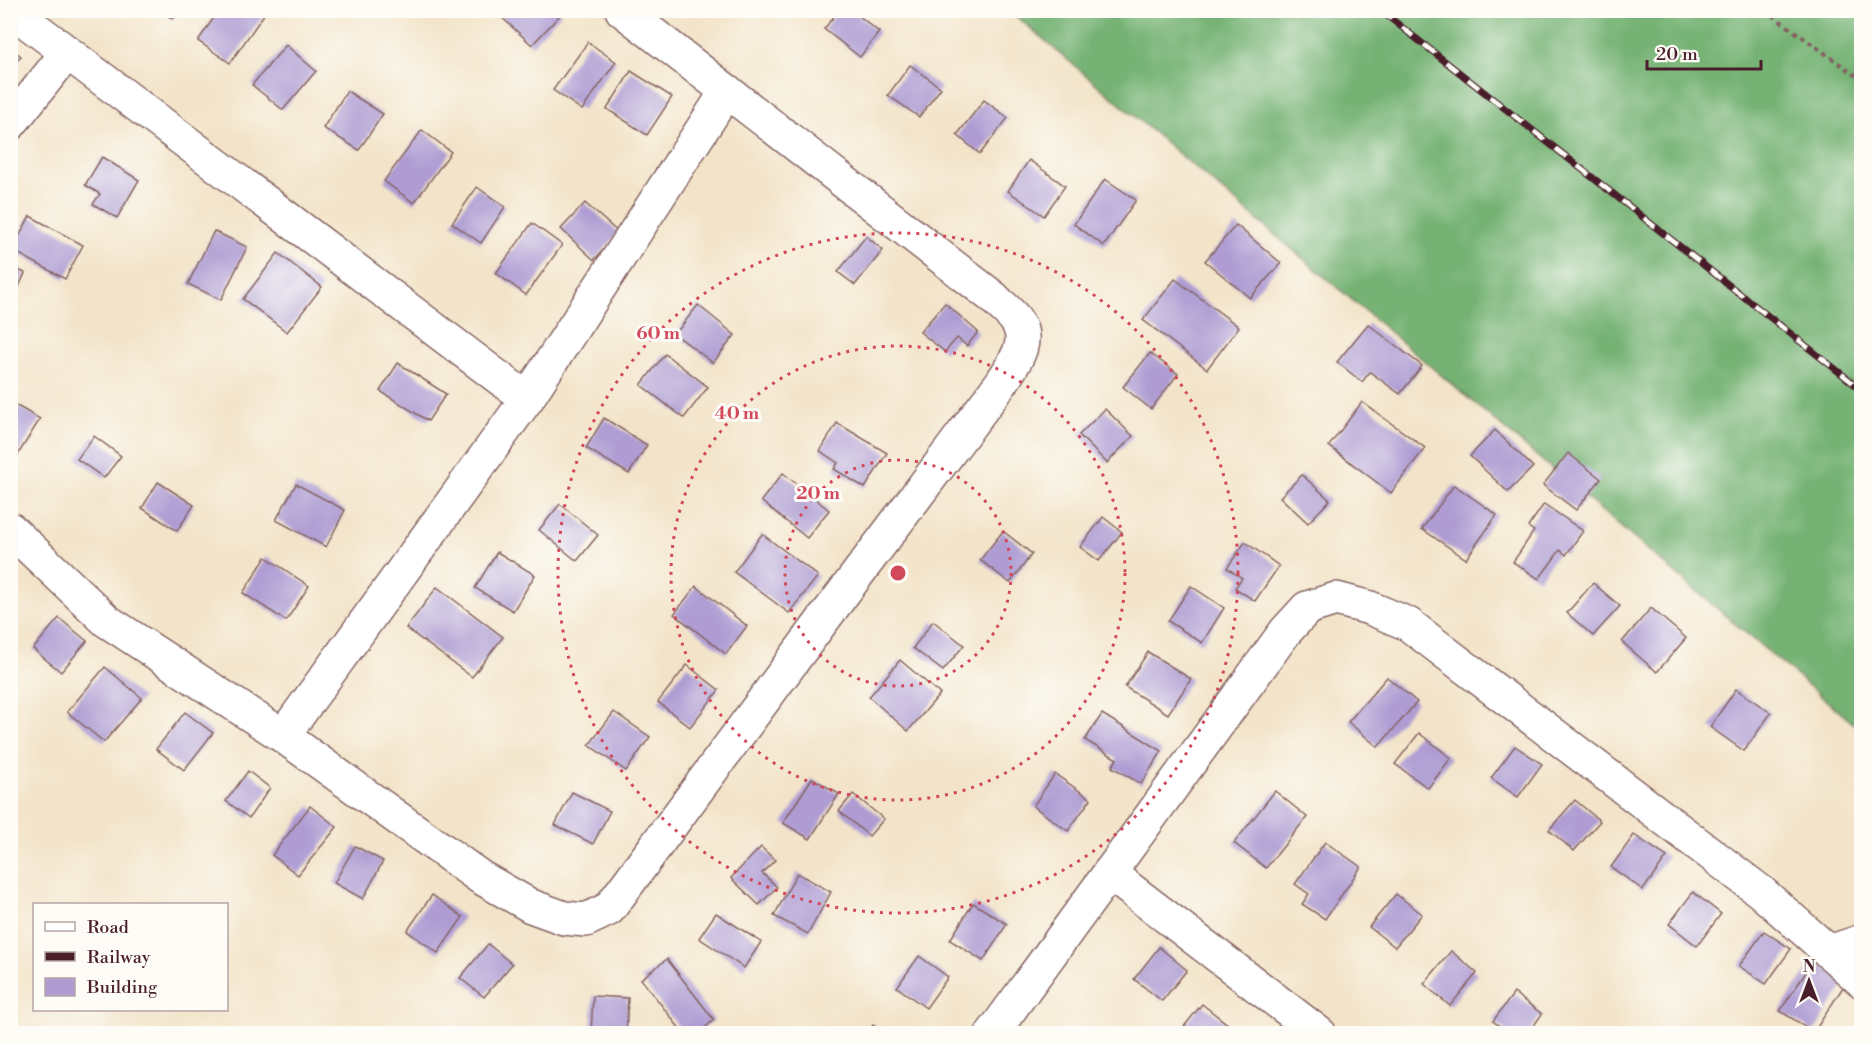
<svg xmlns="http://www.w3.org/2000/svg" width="1872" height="1044" font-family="'Libre Bodoni',serif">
	<rect width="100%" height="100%" fill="#fdfcf7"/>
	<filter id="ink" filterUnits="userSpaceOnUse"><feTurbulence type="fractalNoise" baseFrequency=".0167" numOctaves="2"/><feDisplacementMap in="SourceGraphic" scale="12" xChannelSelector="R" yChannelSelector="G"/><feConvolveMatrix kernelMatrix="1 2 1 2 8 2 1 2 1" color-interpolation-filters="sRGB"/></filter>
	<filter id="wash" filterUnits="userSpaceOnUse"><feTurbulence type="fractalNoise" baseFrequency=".008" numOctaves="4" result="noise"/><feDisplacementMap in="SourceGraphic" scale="24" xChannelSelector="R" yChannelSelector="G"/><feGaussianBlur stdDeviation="1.35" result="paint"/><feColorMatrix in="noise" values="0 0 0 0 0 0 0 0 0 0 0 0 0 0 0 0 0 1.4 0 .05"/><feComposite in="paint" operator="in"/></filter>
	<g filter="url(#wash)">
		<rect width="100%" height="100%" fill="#f3e4c9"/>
		<polygon fill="#75b273" stroke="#60684f" stroke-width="1.5" points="1010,11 1861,11 1861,730"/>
		<g id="blocks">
			<g fill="#ae9cd3">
				<polygon points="159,10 179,10 173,19"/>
				<polygon points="219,10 267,10 230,63 198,41"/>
				<polygon points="499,10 556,10 561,14 532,45 497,13"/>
				<polygon points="839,10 852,10 879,32 860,57 824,29"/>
				<polygon points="588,42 616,62 582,110 553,90"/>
				<polygon points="286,45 316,71 283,110 252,85"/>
				<polygon points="10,47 21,56 10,69"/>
				<polygon points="910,65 941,88 919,117 888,95"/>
				<polygon points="631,71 672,97 647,135 607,109"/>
				<polygon points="347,91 383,114 359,150 323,128"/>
				<polygon points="984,100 1008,118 980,154 957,135"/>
				<polygon points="422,130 451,152 414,203 384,181"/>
				<polygon points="102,157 139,180 117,218 93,204 100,194 85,185"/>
				<polygon points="1029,160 1065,186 1044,216 1008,191"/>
				<polygon points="1105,179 1136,200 1104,246 1074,224"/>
				<polygon points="477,187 505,207 481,243 452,223"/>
				<polygon points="585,203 619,233 594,260 561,229"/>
				<polygon points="30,216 83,245 65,279 12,250"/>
				<polygon points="532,223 562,245 526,295 496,273"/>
				<polygon points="1236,225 1281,263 1250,298 1205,261"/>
				<polygon points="214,231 247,247 221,300 188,284"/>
				<polygon points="866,236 883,250 855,285 838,272"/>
				<polygon points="278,253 322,287 287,332 243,299"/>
				<polygon points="10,266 25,273 13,300 10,299"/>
				<polygon points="1175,279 1239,327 1207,369 1143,320"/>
				<polygon points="945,303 978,332 967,346 957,338 945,352 920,332"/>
				<polygon points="698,305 735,335 713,363 675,334"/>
				<polygon points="1368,324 1422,366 1400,394 1370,372 1362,382 1337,362"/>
				<polygon points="1150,353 1178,374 1151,409 1123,387"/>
				<polygon points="665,354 708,387 684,418 641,385"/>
				<polygon points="398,363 446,394 428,421 380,391"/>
				<polygon points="10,402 40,419 14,461 10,459"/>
				<polygon points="1362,402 1425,448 1391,493 1329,446"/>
				<polygon points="1105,409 1133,436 1107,463 1079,435"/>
				<polygon points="604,418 647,445 629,474 586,448"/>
				<polygon points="837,423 887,453 865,488 834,469 838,463 820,451"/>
				<polygon points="1495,430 1533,467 1508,492 1470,456"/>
				<polygon points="94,436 121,456 104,478 77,459"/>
				<polygon points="1568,453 1601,479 1576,510 1543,485"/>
				<polygon points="783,473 829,510 807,538 761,501"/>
				<polygon points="1302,475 1330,500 1308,523 1280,497"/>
				<polygon points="158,482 194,505 177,531 142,508"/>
				<polygon points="296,484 345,510 326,547 276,520"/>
				<polygon points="1454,485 1497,515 1466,559 1422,529"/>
				<polygon points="560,504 598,535 577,561 539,530"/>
				<polygon points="1544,504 1583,531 1566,555 1560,550 1539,579 1513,562 1534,531 1528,527"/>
				<polygon points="1103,517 1122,532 1099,561 1080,547"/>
				<polygon points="1003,531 1032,554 1010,583 980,560"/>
				<polygon points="762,534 818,576 789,613 734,572"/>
				<polygon points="1245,542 1279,566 1255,601 1235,588 1242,578 1227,568"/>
				<polygon points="497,552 535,575 513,611 475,588"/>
				<polygon points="266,557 309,586 286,621 243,593"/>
				<polygon points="1593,583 1620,606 1593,636 1567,613"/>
				<polygon points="696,586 747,626 726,654 674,614"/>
				<polygon points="1191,586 1224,608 1202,643 1168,621"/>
				<polygon points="437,587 503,637 472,677 406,628"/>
				<polygon points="1651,608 1686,638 1657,672 1622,642"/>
				<polygon points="59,618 87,641 61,672 33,649"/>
				<polygon points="933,621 964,645 943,671 913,648"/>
				<polygon points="1148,652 1191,679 1168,714 1125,687"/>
				<polygon points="900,660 940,694 908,731 869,697"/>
				<polygon points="687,665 719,690 690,727 658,702"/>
				<polygon points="105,667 142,698 104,742 67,712"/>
				<polygon points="1387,677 1417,702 1378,747 1348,722"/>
				<polygon points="1736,689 1771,713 1744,751 1710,727"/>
				<polygon points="185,712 213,733 184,770 156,749"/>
				<polygon points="614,712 650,737 626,771 589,745"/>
				<polygon points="1102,714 1162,751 1141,784 1112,767 1117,759 1085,740"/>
				<polygon points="1419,733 1451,758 1428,788 1395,764"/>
				<polygon points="1515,746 1542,764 1518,797 1491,778"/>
				<polygon points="248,771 270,788 249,818 226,801"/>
				<polygon points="1055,774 1091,799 1068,831 1033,806"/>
				<polygon points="812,778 839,794 810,839 783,823"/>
				<polygon points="1275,791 1307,817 1266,868 1234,843"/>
				<polygon points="572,792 610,811 593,844 555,825"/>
				<polygon points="853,794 884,819 869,836 839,811"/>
				<polygon points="1575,800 1600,821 1574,851 1549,830"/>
				<polygon points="310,806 337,827 298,875 272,855"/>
				<polygon points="1634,835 1667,857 1643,890 1611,867"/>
				<polygon points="1325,842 1361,867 1325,919 1302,904 1309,894 1295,884"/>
				<polygon points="355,846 383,861 363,899 334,883"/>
				<polygon points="761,847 775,860 762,873 777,887 759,905 731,878"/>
				<polygon points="797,873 831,892 808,934 774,916"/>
				<polygon points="1693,892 1721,914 1697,946 1669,924"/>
				<polygon points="1396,894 1422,914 1395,947 1369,927"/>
				<polygon points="432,895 463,917 438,953 407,931"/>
				<polygon points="973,903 1007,924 983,961 950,940"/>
				<polygon points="716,913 761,942 744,968 699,938"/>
				<polygon points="1764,931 1791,949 1766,984 1739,966"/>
				<polygon points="488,944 512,964 484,997 460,978"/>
				<polygon points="1159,947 1187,970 1162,1001 1134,979"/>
				<polygon points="1451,951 1477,973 1450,1006 1424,984"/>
				<polygon points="919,956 948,977 926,1008 897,987"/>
				<polygon points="667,959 714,1020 697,1034 684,1034 641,979"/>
				<polygon points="1814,960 1847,981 1814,1032 1780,1011"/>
				<polygon points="1514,993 1542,1014 1528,1034 1510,1034 1493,1021"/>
				<polygon points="593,996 628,998 626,1034 591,1034"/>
				<polygon points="1202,1004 1230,1026 1224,1034 1178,1034"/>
				<polygon points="873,1025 885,1034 867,1034"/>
			</g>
		</g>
	</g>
	<g filter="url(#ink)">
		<use href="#blocks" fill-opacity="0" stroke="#856462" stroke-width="1.5"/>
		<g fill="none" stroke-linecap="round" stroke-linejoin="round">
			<defs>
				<g id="minor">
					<polyline points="11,10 527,399"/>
					<polyline points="10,124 67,53"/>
					<path d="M 10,529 L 107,621 L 283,736 L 480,877 L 531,906 L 564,918 L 586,920 L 609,909 L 820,624 L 1002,382 C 1013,364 1031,343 1017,322 C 1012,313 1001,306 994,298 L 622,10"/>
					<polyline points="283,736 527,399 727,91"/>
					<polyline points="1109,873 1320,1034"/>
					<polyline points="1829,952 1862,941"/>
					<polyline points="992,1034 1285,632 1307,608 1336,599 1370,608 1408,624 1761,892 1862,981"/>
				</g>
			</defs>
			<use href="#minor" stroke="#856462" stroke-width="36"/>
			<polyline stroke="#856462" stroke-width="4" stroke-dasharray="4.5 4.5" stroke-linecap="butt" points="1765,10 1862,80"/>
			<use href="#minor" stroke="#fff" stroke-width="33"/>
			<defs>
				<polyline id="rail" points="1380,10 1862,390"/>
			</defs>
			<use href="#rail" stroke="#4a1f2b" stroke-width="7"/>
			<use href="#rail" stroke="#fdfcf7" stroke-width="4.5" stroke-dasharray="14" stroke-linecap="butt"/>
		</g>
	</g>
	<g fill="none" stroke="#d1495b" stroke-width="3" stroke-dasharray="3 6">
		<circle cx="898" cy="573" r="113"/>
		<circle cx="898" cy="573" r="227"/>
		<circle cx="898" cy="573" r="340"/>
	</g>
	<circle cx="898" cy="573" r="9" fill="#d1495b" stroke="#fdfcf7" stroke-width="3"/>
	<g font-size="18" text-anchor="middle" font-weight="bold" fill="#d1495b" stroke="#fdfcf7" stroke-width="6" stroke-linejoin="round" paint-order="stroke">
		<text x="658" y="339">60 m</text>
		<text x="737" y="419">40 m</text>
		<text x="818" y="499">20 m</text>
	</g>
	<rect width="1872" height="1044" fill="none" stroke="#fdfcf7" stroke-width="36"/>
	<rect x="33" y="903" width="195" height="108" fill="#fdfcf7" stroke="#b5a4a5" stroke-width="1.5"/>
	<rect x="45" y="922" width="30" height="9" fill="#ffffff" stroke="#b5a4a5" stroke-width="1.5"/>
	<text x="87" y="933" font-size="18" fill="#4a1f2b">Road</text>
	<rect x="45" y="952" width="30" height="9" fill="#4a1f2b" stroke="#b5a4a5" stroke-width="1.5"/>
	<text x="87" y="963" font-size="18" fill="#4a1f2b">Railway</text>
	<rect x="45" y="978" width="30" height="18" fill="#ae9cd3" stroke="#b5a4a5" stroke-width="1.5"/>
	<text x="87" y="993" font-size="18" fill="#4a1f2b">Building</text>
	<g transform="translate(1809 981)" stroke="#fdfcf7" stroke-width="4.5" paint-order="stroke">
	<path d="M0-4.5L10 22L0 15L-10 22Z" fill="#4a1f2b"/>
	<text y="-9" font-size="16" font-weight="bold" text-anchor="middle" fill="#4a1f2b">N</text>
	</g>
	<path d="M1647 60v9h114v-9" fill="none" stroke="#4a1f2b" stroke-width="3"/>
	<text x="1656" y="60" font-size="18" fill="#4a1f2b" stroke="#fdfcf7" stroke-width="4.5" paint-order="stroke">20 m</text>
</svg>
